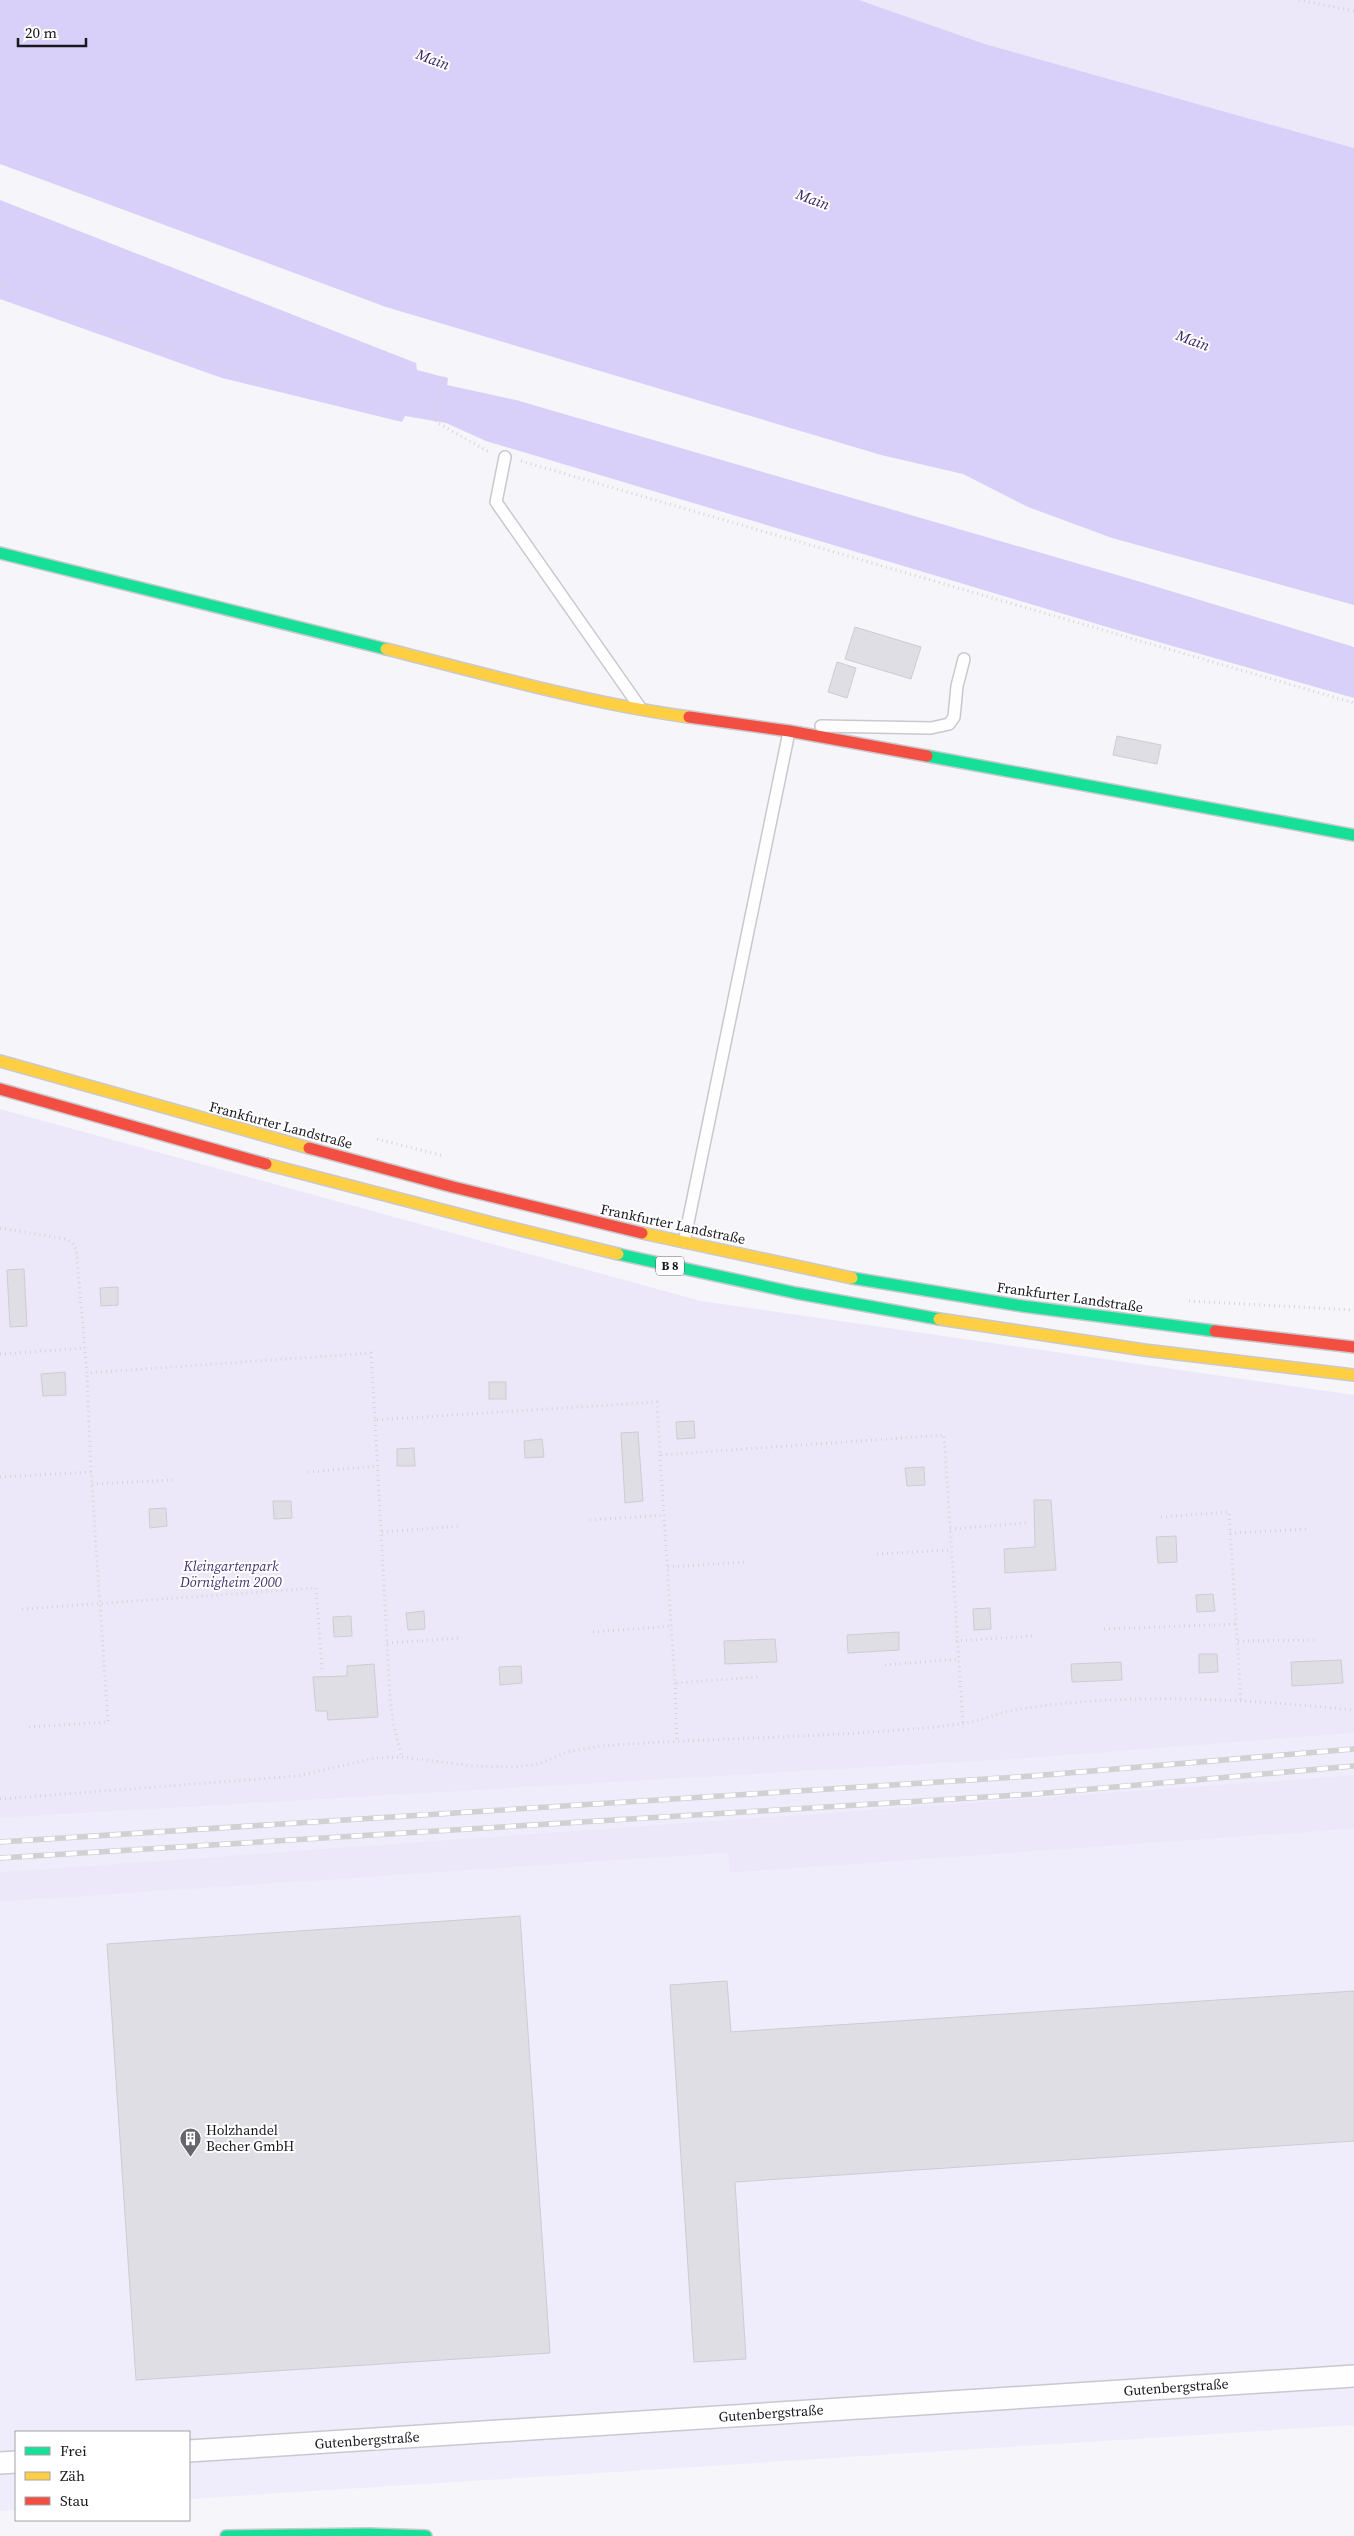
<svg xmlns="http://www.w3.org/2000/svg" width="1354" height="2536" font-family="'Source Serif 4',serif">
	<rect width="100%" height="100%" fill="#f6f5fa"/>
	<g fill="#efecfb">
		<polygon points="1354,1733 1354,1775 0,1872 0,1818 1034,1758"/>
		<polygon points="1354,1829 1354,2425 189,2499 189,2432 16,2432 16,2510 0,2511 0,1902 728,1853 731,1873"/>
	</g>
	<g fill="#ece8f9">
		<polygon points="859,0 1354,0 1354,148 985,44"/>
		<polygon points="0,1109 701,1301 1354,1395 1354,1733 1034,1758 0,1818"/>
		<polygon points="1354,1775 1354,1829 730,1873 728,1853 0,1902 0,1872"/>
	</g>
	<g fill="#d9d0f9">
		<polygon points="0,0 859,0 985,44 1354,148 1354,605 1112,538 1028,507 963,474 881,455 386,307 0,164"/>
		<polygon points="0,200 416,363 417,370 448,378 447,385 516,400 1141,582 1354,647 1354,698 1134,635 486,441 446,423 405,416 402,422 222,378 0,299"/>
	</g>
	<g fill="#dfdee5" stroke="#cdccd2">
		<polygon points="855,627 921,647 911,679 845,659"/>
		<polygon points="837,662 856,668 847,698 828,692"/>
		<polygon points="1117,736 1161,745 1157,764 1113,755"/>
		<polygon points="24,1269 27,1326 10,1327 7,1270"/>
		<polygon points="118,1287 118,1305 101,1306 100,1288"/>
		<polygon points="65,1372 66,1395 43,1396 41,1374"/>
		<rect x="489" y="1382" width="17" height="17"/>
		<polygon points="694,1421 695,1438 677,1439 676,1422"/>
		<polygon points="638,1432 643,1501 625,1503 621,1433"/>
		<polygon points="542,1439 544,1457 525,1458 524,1441"/>
		<polygon points="414,1448 415,1466 397,1466 397,1449"/>
		<polygon points="924,1467 925,1485 907,1486 905,1468"/>
		<polygon points="1034,1500 1051,1500 1056,1570 1005,1573 1004,1549 1035,1547"/>
		<polygon points="273,1501 291,1501 292,1518 274,1519"/>
		<polygon points="166,1508 167,1526 150,1528 149,1509"/>
		<polygon points="1176,1536 1177,1562 1158,1563 1156,1537"/>
		<polygon points="1213,1594 1215,1611 1197,1612 1196,1595"/>
		<polygon points="990,1608 991,1629 974,1630 973,1609"/>
		<polygon points="424,1611 425,1629 408,1630 406,1613"/>
		<polygon points="351,1616 352,1636 334,1637 333,1617"/>
		<polygon points="899,1632 899,1650 848,1653 847,1635"/>
		<polygon points="775,1639 777,1662 725,1664 724,1641"/>
		<polygon points="1199,1654 1217,1654 1218,1672 1199,1673"/>
		<polygon points="1341,1660 1343,1683 1292,1686 1291,1662"/>
		<polygon points="1121,1662 1122,1680 1072,1682 1071,1664"/>
		<polygon points="374,1664 378,1717 328,1720 327,1711 316,1711 313,1677 347,1676 347,1666"/>
		<polygon points="521,1666 522,1683 500,1685 499,1667"/>
		<polygon points="520,1916 550,2353 136,2380 107,1944"/>
		<polygon points="727,1981 731,2032 1354,1991 1354,2141 735,2182 746,2359 694,2362 670,1985"/>
	</g>
	<g fill="none" stroke-linecap="round" stroke-linejoin="round">
		<defs>
			<g id="lane">
				<polyline points="505,457 496,502 639,706"/>
				<polyline points="821,726 931,728 949,724 954,717 957,686 964,659"/>
				<polyline points="684,1242 789,732"/>
			</g>
			<g id="street">
				<polyline points="189,2451 1354,2376"/>
				<polyline points="0,2463 16,2462"/>
			</g>
			<g id="fast">
				<polyline points="0,553 386,649"/>
				<polyline points="927,756 1354,835"/>
				<polyline points="618,1254 796,1293 939,1319"/>
				<polyline points="852,1278 1022,1306 1215,1331"/>
				<polyline points="226,2536 368,2534 426,2536"/>
			</g>
			<g id="slow">
				<path d="M 386,649 C 486,674 586,703 689,717"/>
				<polyline points="0,1061 309,1148"/>
				<polyline points="266,1164 496,1224 618,1254"/>
				<polyline points="642,1233 852,1278"/>
				<polyline points="939,1319 1144,1350 1354,1375"/>
			</g>
			<g id="jam">
				<polyline points="689,717 789,731 927,756"/>
				<polyline points="0,1089 266,1164"/>
				<polyline points="309,1148 453,1187 642,1233"/>
				<polyline points="1215,1331 1354,1347"/>
			</g>
		</defs>
		<use href="#lane" stroke="#c9c8ce" stroke-width="14"/>
		<use href="#street" stroke="#c9c8ce" stroke-width="24"/>
		<use href="#fast" stroke="#c9c8ce" stroke-width="14"/>
		<use href="#slow" stroke="#c9c8ce" stroke-width="14"/>
		<use href="#jam" stroke="#c9c8ce" stroke-width="14"/>
		<g stroke="#d5d5d6" stroke-width="3" stroke-dasharray="1 4" stroke-linecap="butt">
			<polyline points="1299,0 1354,11"/>
			<polyline points="0,285 265,383"/>
			<polyline points="445,377 436,403 436,422 489,452"/>
			<polyline points="521,461 1354,703"/>
			<polyline points="377,1139 444,1156"/>
			<polyline points="0,1228 65,1239 72,1242 76,1249 87,1373 371,1353 375,1420 657,1402 660,1455 944,1435 963,1724"/>
			<polyline points="1189,1301 1354,1310"/>
			<polyline points="0,1354 85,1348"/>
			<polyline points="375,1420 390,1697 393,1724 402,1757"/>
			<polyline points="660,1455 675,1683 758,1677"/>
			<polyline points="308,1472 378,1466"/>
			<polyline points="0,1477 91,1472"/>
			<polyline points="92,1484 173,1480"/>
			<polyline points="1161,1517 1229,1512 1241,1702"/>
			<polyline points="590,1520 665,1515"/>
			<polyline points="950,1529 1026,1523"/>
			<polyline points="382,1532 461,1526"/>
			<polyline points="1230,1533 1309,1529"/>
			<polyline points="877,1554 951,1550"/>
			<polyline points="668,1567 745,1562"/>
			<polyline points="22,1609 316,1588 322,1670"/>
			<polyline points="1104,1629 1237,1624"/>
			<polyline points="593,1632 672,1626"/>
			<polyline points="956,1641 1032,1636"/>
			<polyline points="1238,1641 1315,1640"/>
			<polyline points="387,1643 462,1638"/>
			<polyline points="885,1665 958,1659"/>
			<polyline points="675,1683 677,1740"/>
			<polyline points="29,1727 108,1722 91,1472 87,1373"/>
			<path d="M 0,1799 L 297,1776 L 376,1758 L 402,1757 L 473,1766 L 514,1767 L 539,1764 L 567,1752 L 601,1746 C 721,1737 842,1738 961,1724 C 981,1721 1000,1712 1020,1709 C 1131,1692 1243,1699 1354,1710"/>
		</g>
		<use href="#lane" stroke="#fefefe" stroke-width="11"/>
		<use href="#street" stroke="#fefefe" stroke-width="21"/>
		<use href="#fast" stroke="#16e098" stroke-width="11"/>
		<use href="#slow" stroke="#ffcf43" stroke-width="11"/>
		<use href="#jam" stroke="#f24e42" stroke-width="11"/>
		<defs>
			<g id="rail">
				<polyline points="0,1842 1032,1776 1354,1749"/>
				<polyline points="0,1858 1035,1794 1354,1766"/>
			</g>
		</defs>
		<use href="#rail" stroke="#d1d0d2" stroke-width="5.5"/>
		<use href="#rail" stroke="#fff" stroke-width="4" stroke-dasharray="11" stroke-linecap="butt"/>
	</g>
	<defs>
		<symbol id="building-pin" viewBox="-11 -11 22 30"><path d="M0 17L-7.5 6A9.5 9.5 0 1 1 7.5 6Z" fill="#66656c" stroke="#fff"/><path d="M-4-6H4V6H1V3H-1V6H-4ZM-2.5-4.3h1.7v1.8h-1.7ZM.8-4.3h1.7v1.8H.8ZM-2.5-1h1.7V.8h-1.7ZM.8-1h1.7V.8H.8Z" fill="#fff"/></symbol>
	</defs>
	<g fill-rule="evenodd">
		<use href="#building-pin" x="178" y="2126" width="25" height="34"/>
	</g>
	<g text-anchor="middle" dominant-baseline="central" stroke-width="4" stroke-linejoin="round" paint-order="stroke">
		<rect fill="#fff" stroke="#5e5d63" stroke-width="1" x="656" y="1256.5" width="28" height="19" rx="4"/>
		<g font-size="12" font-weight="bold" fill="#191820">
			<text x="670" y="1266">B 8</text>
		</g>
		<g font-size="14" fill="#191820" stroke="#fff">
			<text transform="translate(281 1125) rotate(15)">Frankfurter Landstraße</text>
			<text transform="translate(673 1224) rotate(12)">Frankfurter Landstraße</text>
			<text transform="translate(1070 1297) rotate(8)">Frankfurter Landstraße</text>
			<text transform="translate(1176 2387) rotate(-4)">Gutenbergstraße</text>
			<text transform="translate(771 2413) rotate(-4)">Gutenbergstraße</text>
			<text transform="translate(367 2440) rotate(-4)">Gutenbergstraße</text>
		</g>
		<g font-size="14" font-style="italic" fill="#432e6f" stroke="#fff">
			<text x="231" y="1566">Kleingartenpark<tspan x="231" dy="16">Dörnigheim 2000</tspan></text>
		</g>
		<g font-size="14" fill="#191820" stroke="#fff" text-anchor="start">
			<text x="206" y="2130">Holzhandel<tspan x="206" dy="16">Becher GmbH</tspan></text>
		</g>
		<g font-size="15" font-style="italic" fill="#362161" stroke="#fff">
			<text transform="translate(433 59) rotate(20)">Main</text>
			<text transform="translate(813 199) rotate(20)">Main</text>
			<text transform="translate(1193 340) rotate(20)">Main</text>
		</g>
	</g>
	<rect x="15" y="2431" width="175" height="90" fill="#ffffff" stroke="#a3a3a6"/>
	<rect x="25" y="2447" width="25" height="8" fill="#16e098" stroke="#a3a3a6"/>
	<text x="60" y="2456" font-size="15" fill="#191820">Frei</text>
	<rect x="25" y="2472" width="25" height="8" fill="#ffcf43" stroke="#a3a3a6"/>
	<text x="60" y="2481" font-size="15" fill="#191820">Zäh</text>
	<rect x="25" y="2497" width="25" height="8" fill="#f24e42" stroke="#a3a3a6"/>
	<text x="60" y="2506" font-size="15" fill="#191820">Stau</text>
	<path d="M18 38v8h68v-8" fill="none" stroke="#191820" stroke-width="2.5"/>
	<text x="25" y="38" font-size="15" fill="#191820" stroke="#ffffff" stroke-width="4" paint-order="stroke">20 m</text>
</svg>
